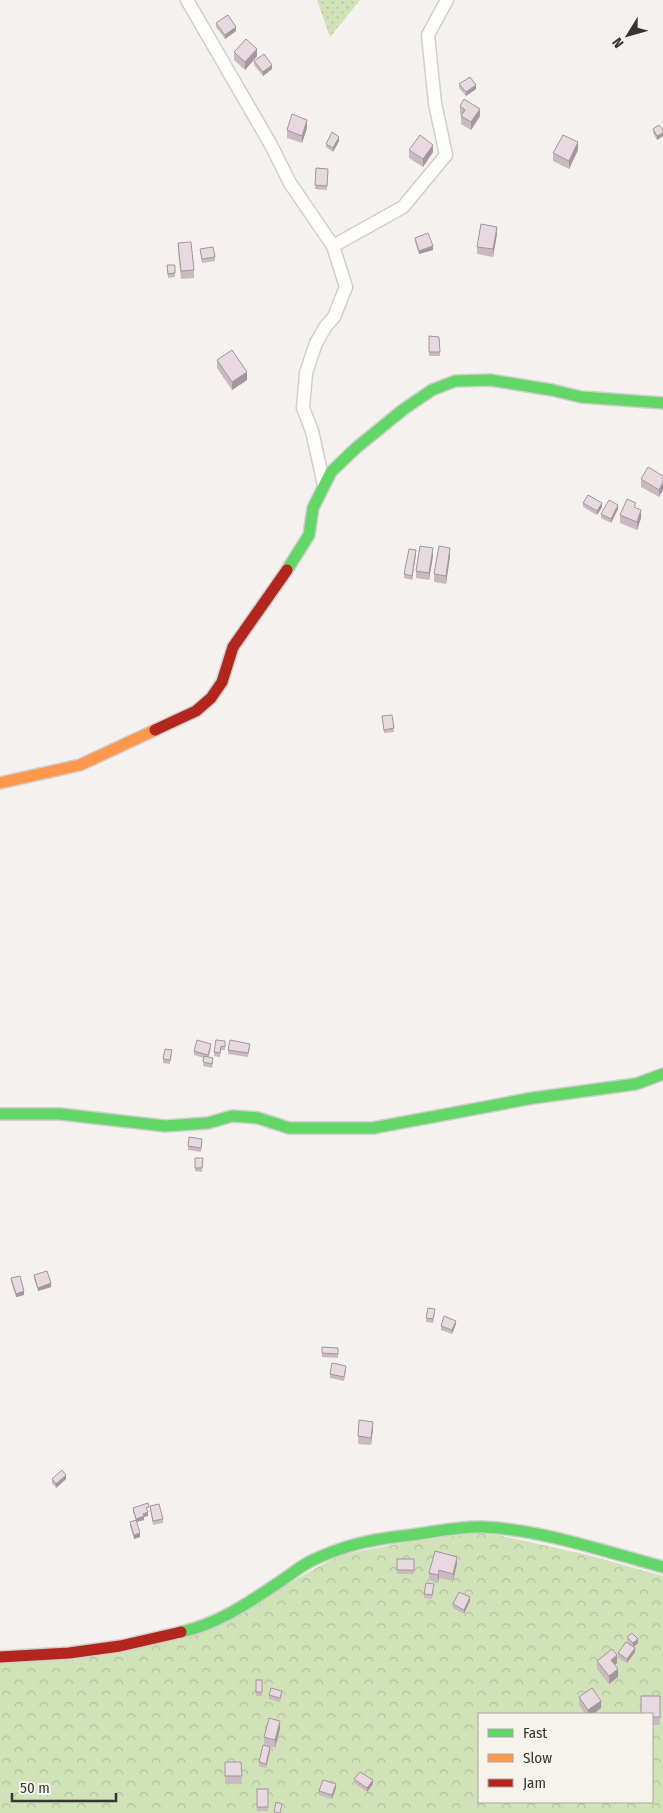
<svg xmlns="http://www.w3.org/2000/svg" width="663" height="1813" font-family="'Fira Sans Condensed',sans-serif">
	<defs>
		<pattern id="grass-dots" width="8" height="8" patternUnits="userSpaceOnUse" patternTransform="scale(1.25)"><rect width="8" height="8" fill="#d1e2b8"/><path d="M2 2h.1M6 6h.1" fill="none" stroke="#b4c29f" stroke-width="1.8" stroke-linecap="round"/></pattern>
		<pattern id="forest-crowns" width="20" height="18" patternUnits="userSpaceOnUse" patternTransform="scale(1.25)"><rect width="20" height="18" fill="#d1e2b8"/><path d="M2 6a3 3 0 1 1 6 0M12 15a3 3 0 1 1 6 0" fill="none" stroke="#b4c29f"/></pattern>
	</defs>
	<rect width="100%" height="100%" fill="#f4f1ee"/>
	<polygon fill="url(#grass-dots)" points="317,0 360,0 330,37"/>
	<path fill="url(#forest-crowns)" fill-rule="evenodd" d="M 484,1532 L 588,1555 L 663,1576 L 663,1813 L 0,1813 L 0,1664 L 193,1636 L 340,1555 L 408,1542 ZM 479,1714 L 652,1714 L 652,1802 L 479,1802 Z"/>
	<g fill="none" stroke-linecap="round" stroke-linejoin="round">
		<defs>
			<g id="street">
				<polyline points="187,0 271,145 290,183 333,246 346,287 334,317 326,326 316,343 306,373 303,408 312,431 324,485"/>
				<polyline points="333,246 403,207 446,155 435,103 428,35 447,0"/>
			</g>
			<g id="fast">
				<polyline points="287,570 309,535 313,508 331,472 356,448 404,409 432,390 455,381 490,380 552,390 581,397 663,403"/>
				<polyline points="0,1114 60,1114 165,1126 208,1123 232,1116 258,1118 289,1128 373,1128 533,1098 636,1084 663,1074"/>
				<path d="M 181,1632 C 215,1625 247,1604 275,1585 C 288,1577 300,1566 313,1560 C 347,1544 374,1539 411,1535 C 434,1532 460,1526 482,1527 C 539,1529 607,1552 663,1567"/>
			</g>
			<polyline id="slow" points="0,783 80,765 155,730"/>
			<g id="jam">
				<polyline points="155,730 196,711 211,698 222,682 233,647 287,570"/>
				<polyline points="0,1657 69,1653 120,1646 181,1632"/>
			</g>
		</defs>
		<use href="#street" stroke="#d1cfcd" stroke-width="15"/>
		<use href="#fast" stroke="#d1cfcd" stroke-width="14"/>
		<use href="#slow" stroke="#d1cfcd" stroke-width="14"/>
		<use href="#jam" stroke="#d1cfcd" stroke-width="14"/>
		<use href="#street" stroke="#fdfdfc" stroke-width="12"/>
		<use href="#fast" stroke="#63d668" stroke-width="11"/>
		<use href="#slow" stroke="#ff974d" stroke-width="11"/>
		<use href="#jam" stroke="#b3261e" stroke-width="11"/>
	</g>
	<g fill="#c8bac0">
		<polygon points="216,23 236,31 225,39 216,27"/>
		<polygon points="234,52 257,56 245,70 234,60"/>
		<polygon points="254,61 272,69 263,76 254,65"/>
		<polygon points="459,84 476,89 466,96 459,88"/>
		<polygon points="460,106 480,116 471,130 461,124 461,115 460,114"/>
		<polygon points="659,125 657,140 653,133 653,129"/>
		<polygon points="307,128 302,143 287,138 287,130"/>
		<polygon points="339,141 333,152 326,147 326,144"/>
		<polygon points="409,150 433,152 423,167 409,158"/>
		<polygon points="578,150 569,169 553,161 553,153"/>
		<polygon points="316,168 328,169 327,190 315,189"/>
		<polygon points="497,234 493,257 477,254 477,247"/>
		<polygon points="415,238 433,250 419,254 415,242"/>
		<polygon points="178,243 194,270 194,278 181,279 178,251"/>
		<polygon points="200,249 215,257 215,261 202,263"/>
		<polygon points="167,265 175,265 175,277 168,278"/>
		<polygon points="429,336 439,337 440,356 429,356"/>
		<polygon points="217,360 247,380 232,390 217,368"/>
		<polygon points="663,476 659,497 641,487 641,479"/>
		<polygon points="583,503 602,507 597,515 583,507"/>
		<polygon points="636,508 641,518 637,530 620,523 620,515"/>
		<polygon points="618,509 611,523 601,518 601,514"/>
		<polygon points="416,554 412,580 404,578 404,574"/>
		<polygon points="433,556 429,580 416,578 416,571"/>
		<polygon points="450,556 446,584 434,582 434,574"/>
		<polygon points="382,716 394,728 394,732 384,733"/>
		<polygon points="225,1041 225,1050 221,1050 220,1057 214,1056 214,1052"/>
		<polygon points="211,1048 209,1057 213,1062 212,1068 203,1066 204,1058 194,1055 194,1051"/>
		<polygon points="250,1048 248,1057 228,1054 228,1050"/>
		<polygon points="172,1054 170,1064 163,1063 163,1059"/>
		<polygon points="202,1143 201,1152 188,1150 188,1146"/>
		<polygon points="195,1158 203,1158 202,1172 195,1171"/>
		<polygon points="34,1275 51,1287 38,1291 34,1279"/>
		<polygon points="11,1278 24,1295 16,1297 11,1282"/>
		<polygon points="435,1313 433,1323 426,1322 426,1318"/>
		<polygon points="456,1324 452,1334 441,1330 441,1326"/>
		<polygon points="322,1347 338,1348 338,1358 322,1357"/>
		<polygon points="346,1370 344,1381 330,1378 330,1374"/>
		<polygon points="373,1429 371,1445 358,1444 358,1436"/>
		<polygon points="52,1479 66,1479 56,1488 52,1483"/>
		<polygon points="150,1506 163,1519 163,1523 153,1525 150,1510"/>
		<polygon points="133,1508 149,1511 148,1511 148,1516 144,1517 144,1520 137,1522 140,1537 134,1539 130,1526 130,1522 136,1520 133,1512"/>
		<rect x="397" y="1559" width="17" height="15"/>
		<polygon points="457,1564 453,1581 439,1578 438,1583 429,1580 429,1573"/>
		<polygon points="434,1588 432,1599 424,1598 424,1594"/>
		<polygon points="470,1601 464,1614 453,1608 453,1604"/>
		<polygon points="627,1637 638,1643 634,1647 635,1652 627,1663 618,1657 618,1653 630,1645 627,1641"/>
		<polygon points="597,1661 617,1663 615,1665 618,1677 609,1684 597,1669"/>
		<rect x="256" y="1680" width="6" height="16"/>
		<polygon points="269,1695 282,1695 280,1702 269,1699"/>
		<polygon points="660,1696 660,1725 652,1725 652,1714"/>
		<polygon points="579,1697 601,1708 593,1714 585,1714 579,1705"/>
		<polygon points="280,1729 275,1748 264,1745 264,1737"/>
		<polygon points="270,1751 266,1768 259,1766 259,1762"/>
		<polygon points="225,1762 241,1762 242,1784 225,1784"/>
		<polygon points="354,1779 373,1784 367,1792 354,1783"/>
		<polygon points="336,1788 332,1799 319,1795 319,1791"/>
		<rect x="257" y="1789" width="11" height="22"/>
	</g>
	<g fill="#a2979c">
		<polygon points="236,27 236,31 225,39 225,35"/>
		<polygon points="257,49 257,56 245,70 245,62"/>
		<polygon points="272,65 272,69 263,76 263,72"/>
		<polygon points="476,85 476,89 466,96 466,92"/>
		<polygon points="480,109 480,116 471,130 471,122"/>
		<polygon points="307,120 307,128 302,143 302,136"/>
		<polygon points="663,133 663,136 657,140 657,136"/>
		<polygon points="339,137 339,141 333,152 333,148"/>
		<polygon points="578,142 578,150 569,169 569,161"/>
		<polygon points="433,145 433,152 423,167 423,159"/>
		<polygon points="497,227 497,234 493,257 493,249"/>
		<polygon points="433,246 433,250 419,254 419,251"/>
		<polygon points="247,372 247,380 232,390 232,382"/>
		<polygon points="663,482 663,490 659,497 659,490"/>
		<polygon points="602,503 602,507 597,515 597,511"/>
		<polygon points="618,505 618,509 611,523 611,519"/>
		<polygon points="641,510 641,518 637,530 637,522"/>
		<polygon points="433,548 433,556 429,580 429,573"/>
		<polygon points="450,548 450,556 446,584 446,576"/>
		<polygon points="416,550 416,554 412,580 412,576"/>
		<polygon points="51,1283 51,1287 38,1291 38,1288"/>
		<polygon points="24,1291 24,1295 16,1297 16,1294"/>
		<polygon points="456,1321 456,1324 452,1334 452,1330"/>
		<polygon points="373,1422 373,1429 371,1445 371,1438"/>
		<polygon points="66,1475 66,1479 56,1488 56,1484"/>
		<polygon points="148,1512 148,1516 144,1517 144,1520 136,1522 136,1519 143,1514"/>
		<polygon points="140,1533 140,1537 134,1539 134,1535"/>
		<polygon points="457,1557 457,1564 453,1581 453,1574"/>
		<polygon points="439,1570 439,1578 438,1583 438,1575"/>
		<polygon points="470,1597 470,1601 464,1614 464,1610"/>
		<polygon points="638,1639 638,1643 633,1647 633,1643"/>
		<polygon points="635,1648 635,1652 627,1663 627,1659"/>
		<polygon points="617,1655 617,1663 611,1668 611,1660"/>
		<polygon points="618,1669 618,1677 609,1684 609,1676"/>
		<polygon points="601,1701 601,1708 593,1714 588,1714 588,1710"/>
		<polygon points="280,1721 280,1729 275,1748 275,1740"/>
		<polygon points="270,1747 270,1751 266,1768 266,1764"/>
		<polygon points="373,1780 373,1784 367,1792 367,1788"/>
		<polygon points="336,1784 336,1788 332,1799 332,1795"/>
	</g>
	<g fill="#e8d8df" stroke="#a2979c">
		<polygon points="228,15 236,27 225,35 216,23"/>
		<polygon points="246,39 257,49 245,62 234,52"/>
		<polygon points="264,54 272,65 263,72 254,61"/>
		<polygon points="470,77 476,85 466,92 459,84"/>
		<polygon points="464,99 480,109 471,122 461,116 465,110 460,106"/>
		<polygon points="292,114 307,120 302,136 287,130"/>
		<polygon points="659,125 663,130 663,133 657,136 653,129"/>
		<polygon points="332,132 339,137 333,148 326,144"/>
		<polygon points="420,135 433,145 423,159 409,150"/>
		<polygon points="563,135 578,142 569,161 553,153"/>
		<polygon points="316,168 328,169 327,186 315,185"/>
		<polygon points="481,224 497,227 493,249 477,247"/>
		<polygon points="428,233 433,246 419,251 415,238"/>
		<polygon points="191,242 194,270 181,271 178,243"/>
		<polygon points="213,247 215,257 202,259 200,249"/>
		<polygon points="167,265 175,265 175,273 168,274"/>
		<polygon points="429,336 439,337 440,352 429,352"/>
		<polygon points="232,350 247,372 232,382 217,360"/>
		<polygon points="648,467 663,476 663,482 659,490 641,479"/>
		<polygon points="588,495 602,503 597,511 583,503"/>
		<polygon points="627,499 636,503 634,507 641,510 637,522 620,515"/>
		<polygon points="609,500 618,505 611,519 601,514"/>
		<polygon points="420,546 433,548 429,573 416,571"/>
		<polygon points="439,546 450,548 446,576 434,574"/>
		<polygon points="409,549 416,550 412,576 404,574"/>
		<polygon points="392,715 394,728 384,730 382,716"/>
		<polygon points="197,1040 211,1044 208,1055 194,1051"/>
		<polygon points="216,1040 225,1041 225,1047 221,1046 220,1053 214,1052"/>
		<polygon points="230,1040 250,1044 248,1053 228,1050"/>
		<polygon points="165,1049 172,1050 170,1060 163,1059"/>
		<polygon points="204,1056 213,1058 212,1064 203,1062"/>
		<polygon points="189,1137 202,1139 201,1148 188,1146"/>
		<polygon points="195,1158 203,1158 202,1168 195,1168"/>
		<polygon points="47,1271 51,1283 38,1288 34,1275"/>
		<polygon points="20,1276 24,1291 16,1294 11,1278"/>
		<polygon points="428,1308 435,1309 433,1319 426,1318"/>
		<polygon points="444,1316 456,1321 452,1330 441,1326"/>
		<polygon points="322,1347 338,1348 338,1354 322,1353"/>
		<polygon points="332,1363 346,1366 344,1377 330,1374"/>
		<polygon points="359,1420 373,1422 371,1438 358,1436"/>
		<polygon points="62,1470 66,1475 56,1484 52,1479"/>
		<polygon points="148,1503 149,1507 146,1508 148,1512 143,1514 144,1516 136,1519 133,1508"/>
		<polygon points="159,1504 163,1519 153,1521 150,1506"/>
		<polygon points="136,1520 140,1533 134,1535 130,1522"/>
		<polygon points="435,1551 457,1557 453,1574 439,1570 438,1575 429,1573"/>
		<rect x="397" y="1559" width="17" height="11"/>
		<polygon points="426,1583 434,1584 432,1595 424,1594"/>
		<polygon points="459,1592 470,1597 464,1610 453,1604"/>
		<polygon points="632,1633 638,1639 633,1643 627,1637"/>
		<polygon points="626,1642 635,1648 627,1659 618,1653"/>
		<polygon points="612,1649 617,1655 611,1660 618,1669 609,1676 597,1661"/>
		<rect x="256" y="1680" width="6" height="12"/>
		<polygon points="271,1688 282,1691 280,1698 269,1695"/>
		<polygon points="592,1688 601,1701 588,1710 579,1697"/>
		<polygon points="641,1696 660,1696 660,1717 652,1717 652,1714 641,1714"/>
		<polygon points="269,1718 280,1721 275,1740 264,1737"/>
		<polygon points="263,1745 270,1747 266,1764 259,1762"/>
		<polygon points="225,1762 241,1762 242,1776 225,1776"/>
		<polygon points="360,1772 373,1780 367,1788 354,1779"/>
		<polygon points="323,1780 336,1784 332,1795 319,1791"/>
		<rect x="257" y="1789" width="11" height="18"/>
		<polygon points="276,1802 282,1804 280,1813 274,1812"/>
	</g>
	<rect x="478" y="1713" width="175" height="90" fill="#f6f2ec" stroke="#a9a6a2"/>
	<rect x="488" y="1729" width="25" height="8" fill="#63d668" stroke="#a9a6a2"/>
	<text x="523" y="1738" font-size="15" fill="#363532">Fast</text>
	<rect x="488" y="1754" width="25" height="8" fill="#ff974d" stroke="#a9a6a2"/>
	<text x="523" y="1763" font-size="15" fill="#363532">Slow</text>
	<rect x="488" y="1779" width="25" height="8" fill="#b3261e" stroke="#a9a6a2"/>
	<text x="523" y="1788" font-size="15" fill="#363532">Jam</text>
	<g transform="translate(628 35) rotate(233)" stroke="#f6f2ec" stroke-width="4" paint-order="stroke">
	<path d="M0-4L9 19L0 12L-9 19Z" fill="#363532"/>
	<text y="-8" font-size="14" font-weight="bold" text-anchor="middle" fill="#363532">N</text>
	</g>
	<path d="M12 1793v8h104v-8" fill="none" stroke="#363532" stroke-width="2.5"/>
	<text x="20" y="1793" font-size="15" fill="#363532" stroke="#f6f2ec" stroke-width="4" paint-order="stroke">50 m</text>
</svg>
